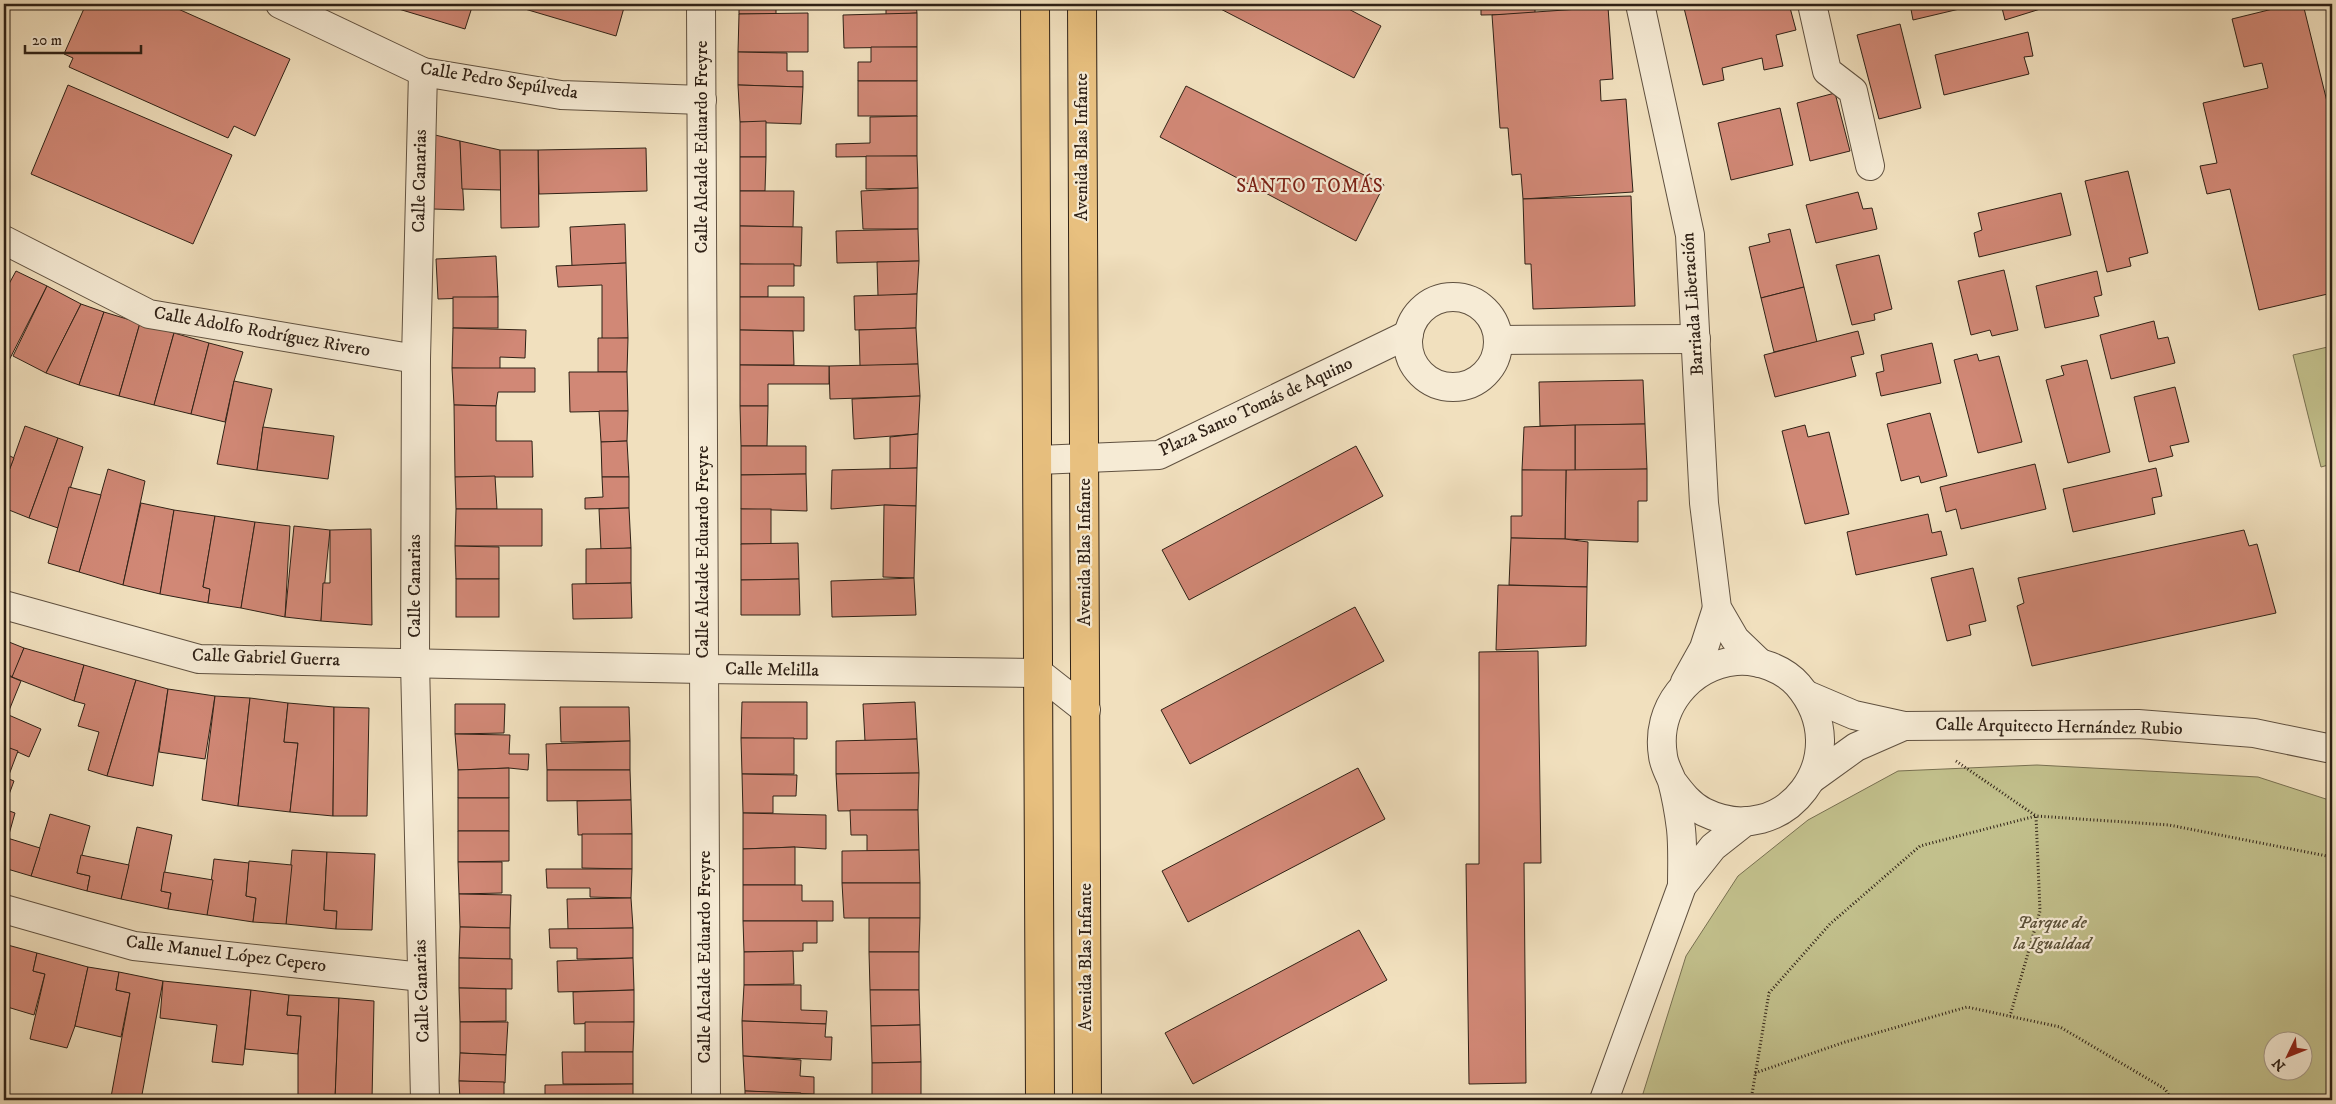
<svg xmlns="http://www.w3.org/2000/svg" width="2336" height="1104" font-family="'IM FELL DW Pica',serif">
	<rect width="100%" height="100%" fill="#f1e0be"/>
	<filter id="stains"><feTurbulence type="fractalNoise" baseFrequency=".004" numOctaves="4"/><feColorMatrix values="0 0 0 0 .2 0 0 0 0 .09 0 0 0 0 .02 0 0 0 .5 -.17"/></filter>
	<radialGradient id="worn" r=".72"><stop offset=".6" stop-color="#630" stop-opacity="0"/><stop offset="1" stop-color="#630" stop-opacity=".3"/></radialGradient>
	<g fill="#c2c08c" stroke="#787051" fill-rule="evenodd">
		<polygon points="2332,346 2332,464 2321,467 2293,355"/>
		<path d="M 2037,765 L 2258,777 L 2332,801 L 2332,1100 L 1641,1100 L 1686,956 L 1738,876 L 1808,820 L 1898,771 ZM 2274,1042 L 2304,1042 L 2304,1072 L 2274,1072 Z"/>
	</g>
	<g fill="#d18876" stroke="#2f2116">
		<polygon points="86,4 167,4 290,59 255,136 234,126 228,138 69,67 73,58 64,54"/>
		<polygon points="382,4 473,4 465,29"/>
		<polygon points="508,4 625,4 616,36"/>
		<rect x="739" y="4" width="37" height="10"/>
		<polygon points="886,4 916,4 917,13 886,15"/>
		<polygon points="1211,4 1339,4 1381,26 1354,78"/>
		<polygon points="1481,4 1535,4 1535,14 1481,15"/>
		<polygon points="1683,4 1789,4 1796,30 1776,35 1783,66 1764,70 1762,58 1722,68 1724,80 1703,85"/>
		<polygon points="1910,4 1972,4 1972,6 1913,20"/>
		<polygon points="2001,4 2049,4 2050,6 2005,20"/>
		<polygon points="2293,4 2303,4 2332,122 2332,293 2259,310 2230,189 2207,194 2200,166 2217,163 2203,103 2268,88 2262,63 2244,67 2232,19"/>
		<polygon points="1608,7 1613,79 1600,80 1601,101 1626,99 1633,192 1523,199 1521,174 1512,175 1508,128 1500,128 1492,15"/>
		<polygon points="808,13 808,52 738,52 739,14"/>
		<polygon points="917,13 917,47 844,48 843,15"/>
		<polygon points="1900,24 1921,108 1879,119 1857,35"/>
		<polygon points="2028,32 2033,56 2024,57 2029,74 1944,95 1935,55"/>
		<polygon points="871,47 917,47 917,81 858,81 858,62 871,62"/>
		<polygon points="738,52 787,53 787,71 803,71 803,87 738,85"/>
		<rect x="858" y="81" width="59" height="35"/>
		<polygon points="68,85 232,155 193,244 31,174"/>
		<polygon points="738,85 803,87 801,124 740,122"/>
		<polygon points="1186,86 1384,185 1356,241 1160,137"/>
		<polygon points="1835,93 1850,151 1810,161 1797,103"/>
		<polygon points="1780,108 1793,165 1731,180 1718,123"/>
		<polygon points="917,116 917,156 836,157 836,144 870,143 870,117"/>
		<polygon points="766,121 766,157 740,157 740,122"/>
		<polygon points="431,134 460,141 464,210 433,209"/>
		<polygon points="460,141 500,150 501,190 462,189"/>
		<polygon points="646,148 647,191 539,194 538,150"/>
		<polygon points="500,150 538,150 539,227 501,228"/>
		<polygon points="866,156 917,156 918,188 866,189"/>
		<polygon points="740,157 766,157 765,191 740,191"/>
		<polygon points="2128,171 2148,253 2129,258 2131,266 2107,272 2085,181"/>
		<polygon points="918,188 918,229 863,229 861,191"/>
		<polygon points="740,191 794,191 793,227 740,226"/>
		<polygon points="1858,192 1863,209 1872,208 1877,229 1816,243 1806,205"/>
		<polygon points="2061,193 2071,235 1979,257 1974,233 1982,230 1978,213"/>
		<polygon points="1631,196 1635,306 1533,309 1531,264 1525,264 1523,199"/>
		<polygon points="625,224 626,263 572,266 570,227"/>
		<polygon points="740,226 802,227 801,266 740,264"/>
		<polygon points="918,229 919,261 837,263 836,231"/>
		<polygon points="1790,229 1804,287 1761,298 1749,247 1770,242 1768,234"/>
		<polygon points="1879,255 1892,309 1874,314 1875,320 1852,325 1836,265"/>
		<polygon points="496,256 498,297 438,299 436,259"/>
		<polygon points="919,261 917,294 878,296 877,262"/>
		<polygon points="626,263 628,338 602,339 602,285 558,287 556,266"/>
		<polygon points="740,264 794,264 794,286 768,286 768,297 740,297"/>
		<polygon points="2004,270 2018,330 1992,336 1990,330 1971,335 1958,281"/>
		<polygon points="16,271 47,286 4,370 4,293"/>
		<polygon points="2097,271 2102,295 2094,297 2099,316 2045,328 2036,286"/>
		<polygon points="47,286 81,304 46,373 13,356"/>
		<polygon points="1804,287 1817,342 1774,352 1761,298"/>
		<polygon points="917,294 916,328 855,330 854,296"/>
		<rect x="453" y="297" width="45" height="31"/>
		<polygon points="740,297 804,297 804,331 740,330"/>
		<polygon points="81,304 104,312 79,385 46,373"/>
		<polygon points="104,312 140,323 119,396 79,385"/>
		<polygon points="2154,321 2158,339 2168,337 2175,363 2111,379 2100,335"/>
		<polygon points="140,323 174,333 154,405 119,396"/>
		<polygon points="453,328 526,330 525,358 500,357 500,369 452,368"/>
		<polygon points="916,328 918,364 860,366 859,330"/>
		<polygon points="740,330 793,331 794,365 740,365"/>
		<polygon points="1858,331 1864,354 1851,357 1856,376 1775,397 1764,355"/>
		<polygon points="174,333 209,343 191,414 154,405"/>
		<polygon points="598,338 628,338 627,372 598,372"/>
		<polygon points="209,343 243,352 234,381 225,422 191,414"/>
		<polygon points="1932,343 1941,383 1881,396 1876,373 1884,371 1881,355"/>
		<polygon points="1977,354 1979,361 1999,356 2022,442 1978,453 1954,360"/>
		<polygon points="2087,360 2110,452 2068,463 2046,380 2064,375 2061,366"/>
		<polygon points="918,364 920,396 830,399 829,366"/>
		<polygon points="740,365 829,366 829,384 768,384 768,406 740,406"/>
		<polygon points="452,368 535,368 535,392 498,392 496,406 454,405"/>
		<polygon points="569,372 627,372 628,411 570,412"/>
		<polygon points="1643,380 1645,424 1540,426 1539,382"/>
		<polygon points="234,381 272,389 263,427 257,470 217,464"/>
		<polygon points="2175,387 2189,442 2170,446 2173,456 2149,462 2134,397"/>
		<polygon points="920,396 918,434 854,439 852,399"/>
		<polygon points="454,405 496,406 496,441 532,441 533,477 455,477"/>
		<polygon points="740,406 768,406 767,446 741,446"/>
		<polygon points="599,411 628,411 627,441 601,442"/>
		<polygon points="1930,413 1947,476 1921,483 1919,476 1901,481 1887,424"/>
		<polygon points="1645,424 1647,469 1575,471 1575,425"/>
		<polygon points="1575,425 1575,471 1522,470 1524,427"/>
		<polygon points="1805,425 1808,437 1829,432 1849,514 1805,524 1782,431"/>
		<polygon points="25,426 58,438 29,518 4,508 4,485"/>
		<polygon points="263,427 334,436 328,479 257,470"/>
		<polygon points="918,434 917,468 890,469 890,437"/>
		<polygon points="58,438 83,447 58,528 29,518"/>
		<polygon points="627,441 629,477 602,477 601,442"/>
		<polygon points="741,446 806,446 806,474 741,475"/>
		<polygon points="1356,446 1383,496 1189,600 1162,550"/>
		<polygon points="4,453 14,458 4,483"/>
		<polygon points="2035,464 2046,509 1961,529 1956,509 1946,512 1940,487"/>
		<polygon points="917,468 916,506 884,505 831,509 832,470"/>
		<polygon points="2156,468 2162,496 2152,498 2155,514 2073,532 2063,489"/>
		<polygon points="108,469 145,481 123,585 79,572"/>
		<polygon points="1647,469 1647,501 1638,501 1638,542 1565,539 1566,470"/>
		<polygon points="1522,470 1566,470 1565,539 1511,538 1511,516 1522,516"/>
		<polygon points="806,474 807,511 741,509 741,475"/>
		<polygon points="495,476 497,509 456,509 455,477"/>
		<polygon points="602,477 629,477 629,508 585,509 585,498 603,497"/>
		<polygon points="69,487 101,495 79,572 48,563"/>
		<polygon points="141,503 174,510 160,594 123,585"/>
		<polygon points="884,505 916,506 914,578 883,577"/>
		<polygon points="629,508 631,548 601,550 599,509"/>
		<polygon points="456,509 542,509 542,546 455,546"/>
		<rect x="741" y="509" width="30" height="35"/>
		<polygon points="174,510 215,516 203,587 210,589 208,603 160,594"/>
		<polygon points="1928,514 1932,533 1941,531 1947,555 1856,575 1847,532"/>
		<polygon points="215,516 255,522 241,608 208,603 210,589 203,587"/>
		<polygon points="255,522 290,526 285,617 241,608"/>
		<polygon points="294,526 330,530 321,621 285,617"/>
		<polygon points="371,529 372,625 321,621 323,583 330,583 330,530"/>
		<polygon points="2244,530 2249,546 2257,544 2276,613 2032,666 2017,606 2024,603 2018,578"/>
		<polygon points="1511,538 1565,539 1588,542 1587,587 1509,585"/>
		<polygon points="798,543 799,579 741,580 741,544"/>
		<polygon points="455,546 499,547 499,579 456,579"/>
		<polygon points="631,548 631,583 586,584 586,549"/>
		<polygon points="1973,568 1986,621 1969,625 1971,635 1947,641 1931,578"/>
		<polygon points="914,578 916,615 832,617 831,581"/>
		<rect x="456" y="579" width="43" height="38"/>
		<polygon points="799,579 800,615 741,615 741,580"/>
		<polygon points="631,583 632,618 573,619 572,584"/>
		<polygon points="1498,585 1587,587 1586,646 1496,650"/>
		<polygon points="1355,607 1384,661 1190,764 1161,710"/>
		<polygon points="4,640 24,648 13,677 4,673"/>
		<polygon points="24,648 84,665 74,701 12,677"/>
		<polygon points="1538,651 1541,863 1524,863 1526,1083 1469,1084 1466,864 1479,864 1479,652"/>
		<polygon points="84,665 136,680 107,776 88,770 99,732 78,726 85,704 74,701"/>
		<polygon points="4,674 21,681 8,713 4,711"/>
		<polygon points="136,680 168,689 153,786 107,776"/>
		<polygon points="168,689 215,696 205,759 159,752"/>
		<polygon points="215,696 250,698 238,806 202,800"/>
		<polygon points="250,698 288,703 284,742 298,743 290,812 238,806"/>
		<polygon points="742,702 807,702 807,739 741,738"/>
		<polygon points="915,702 917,739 865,741 863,704"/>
		<polygon points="288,703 334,707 333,816 290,812 298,743 284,742"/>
		<polygon points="455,704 505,704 504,733 455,734"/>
		<polygon points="334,707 369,708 367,816 333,816"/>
		<polygon points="560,707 629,707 630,741 561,742"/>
		<polygon points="4,713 41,729 29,757 4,746"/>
		<polygon points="455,734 510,735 509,754 529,754 528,770 509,768 458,770"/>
		<polygon points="741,738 794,738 794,774 742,774"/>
		<polygon points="917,739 919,773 836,774 836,741"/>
		<polygon points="630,741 630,770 547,770 546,744"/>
		<polygon points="4,746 18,751 7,780 4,779"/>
		<polygon points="509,768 509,798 458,798 458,770"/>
		<polygon points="1358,768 1385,819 1188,922 1162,871"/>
		<polygon points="547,770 630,770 631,800 547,801"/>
		<polygon points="919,773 918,810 838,811 836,774"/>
		<polygon points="742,774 797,775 796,796 773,796 773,813 743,813"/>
		<polygon points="4,777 14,781 4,808"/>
		<rect x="458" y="798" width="51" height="33"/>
		<polygon points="631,800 632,834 578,835 577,801"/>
		<polygon points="4,809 15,813 8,838 4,837"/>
		<polygon points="850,810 918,810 919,850 867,851 867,835 851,835"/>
		<polygon points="743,813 826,815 826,849 795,847 743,849"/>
		<polygon points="50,814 90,826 77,873 90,876 87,891 31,876"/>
		<polygon points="137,827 172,835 161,891 171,893 168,909 121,899"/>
		<polygon points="458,831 509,831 509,861 458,862"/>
		<polygon points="582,834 632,834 632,869 582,868"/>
		<polygon points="4,837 40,848 31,876 4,868"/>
		<polygon points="795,847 795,885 743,885 743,849"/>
		<polygon points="292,850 327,852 324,910 337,911 336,929 286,924"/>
		<polygon points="919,850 920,883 842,883 842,851"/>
		<polygon points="327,852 375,854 372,930 336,929 337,911 324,910"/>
		<polygon points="81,855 129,865 121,899 87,891 90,876 77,873"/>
		<polygon points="214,859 249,863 246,896 256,898 253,922 207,915"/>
		<polygon points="249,861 292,865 286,924 253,922 256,898 246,896"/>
		<polygon points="458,862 502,862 502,893 459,894"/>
		<polygon points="546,869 632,869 631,898 590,897 590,888 547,888"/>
		<polygon points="164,872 213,880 207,915 168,909 171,893 161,891"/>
		<polygon points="842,883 920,883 920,918 844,918"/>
		<polygon points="743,885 802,885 802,901 833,901 833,921 743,921"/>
		<polygon points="459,894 511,895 510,928 460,927"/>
		<polygon points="631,898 633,928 568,929 567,899"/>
		<polygon points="869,918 920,918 919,952 869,952"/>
		<polygon points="743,921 817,921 817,943 803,943 803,951 744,952"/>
		<polygon points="460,927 510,928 510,959 459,958"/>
		<polygon points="633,928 633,958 577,959 577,948 550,948 549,929"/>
		<polygon points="1359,930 1387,980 1193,1084 1165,1033"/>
		<polygon points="4,944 37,953 33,971 45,974 34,1015 4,1006"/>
		<polygon points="793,951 794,984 744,985 744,952"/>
		<polygon points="869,952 919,952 919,990 870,990"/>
		<polygon points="37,953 88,967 75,1026 67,1048 30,1039 45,974 33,971"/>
		<polygon points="459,958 512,959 512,989 459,988"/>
		<polygon points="633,958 634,990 558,992 557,961"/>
		<polygon points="88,967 119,972 116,990 130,993 121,1037 75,1026"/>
		<polygon points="119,972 163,981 141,1100 111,1097 130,993 116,990"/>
		<polygon points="163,981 251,990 243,1065 212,1062 217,1025 160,1018"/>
		<polygon points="744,985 801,985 801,1010 827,1011 826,1024 742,1021"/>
		<polygon points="459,988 506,989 506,1021 460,1022"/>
		<polygon points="251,990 289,995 287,1015 301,1016 298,1054 245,1049"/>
		<polygon points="634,990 634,1022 574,1024 573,992"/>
		<polygon points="870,990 919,990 920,1025 871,1026"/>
		<polygon points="289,995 339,998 335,1100 298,1100 298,1054 301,1016 287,1015"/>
		<polygon points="339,998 374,1001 372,1100 335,1100"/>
		<polygon points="742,1021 826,1024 825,1037 832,1037 831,1060 743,1056"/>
		<polygon points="460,1022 508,1022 506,1055 460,1053"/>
		<polygon points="585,1022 634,1022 633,1052 585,1052"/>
		<polygon points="920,1025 921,1062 872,1063 871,1026"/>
		<polygon points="562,1052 633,1052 633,1084 563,1084"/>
		<polygon points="460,1053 506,1055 505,1083 459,1081"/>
		<polygon points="743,1056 801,1060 800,1076 814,1077 814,1094 745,1091"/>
		<polygon points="921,1062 921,1100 872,1100 872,1063"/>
		<polygon points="459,1081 504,1082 504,1100 460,1100"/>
		<polygon points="633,1084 633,1100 545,1100 545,1085"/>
		<polygon points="745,1091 801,1093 800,1100 745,1100"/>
	</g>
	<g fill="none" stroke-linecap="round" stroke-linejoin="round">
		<defs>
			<g id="minor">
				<polyline points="280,4 423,72 561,95 702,100"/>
				<polyline points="701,4 706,1100"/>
				<polyline points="1640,4 1690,235 1704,503 1717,608 1735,639 1760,663"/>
				<polyline points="1812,4 1827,71 1853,91 1870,166"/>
				<polyline points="423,72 416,359 415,662 425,1100"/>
				<polyline points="4,240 149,314 416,359"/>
				<circle cx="1453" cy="342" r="45"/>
				<polyline points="1499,340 1696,339"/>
				<polyline points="1038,460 1159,455 1409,334"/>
				<polyline points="4,605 199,659 703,669 1039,673 1086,710"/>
				<polyline points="1685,682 1704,648 1717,608"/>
				<polyline points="1807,695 1854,715 1904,726 2138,724 2254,733 2332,749"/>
				<polyline points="1813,778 1856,747 1904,726"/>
				<path d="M 1672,781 C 1681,793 1690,805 1704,812 C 1785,852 1858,755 1798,685 C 1784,669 1758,659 1736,661 C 1689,666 1655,708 1663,756 C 1664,765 1669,773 1672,781 C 1676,796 1679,813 1681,829 C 1683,848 1682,867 1682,886"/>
				<polyline points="4,909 134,946 422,977"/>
				<polyline points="1604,1100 1682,886 1713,847 1746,821"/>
			</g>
			<g id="major">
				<polyline points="1035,4 1040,1100"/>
				<polyline points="1082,4 1087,1100"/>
			</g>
		</defs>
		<use href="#minor" stroke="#605140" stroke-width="30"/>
		<use href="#major" stroke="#2f2116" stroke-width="30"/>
		<g stroke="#2f2116" stroke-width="3" stroke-dasharray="1 2.5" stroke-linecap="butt">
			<polyline points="1956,761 2036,816 2040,911 2010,1016"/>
			<polyline points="1755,1073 1845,1042 1967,1007 2060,1027 2165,1089 2172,1100"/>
			<polyline points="1751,1100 1769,993 1830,924 1920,846 2036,816 2169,825 2332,857"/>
		</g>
		<use href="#minor" stroke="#f6ebd5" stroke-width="28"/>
		<use href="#major" stroke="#e8c07f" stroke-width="28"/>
	</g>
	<g text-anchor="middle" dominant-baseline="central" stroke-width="4.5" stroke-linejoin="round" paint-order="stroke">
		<g font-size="18" fill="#2f2116" stroke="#f6ebd5">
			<text transform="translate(499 81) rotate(9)">Calle Pedro Sepúlveda</text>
			<text transform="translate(702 147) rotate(-90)">Calle Alcalde Eduardo Freyre</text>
			<text transform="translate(1082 147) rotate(-90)">Avenida Blas Infante</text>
			<text transform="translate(420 181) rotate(-89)">Calle Canarias</text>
			<text transform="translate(1693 304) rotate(-94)">Barriada Liberación</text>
			<text transform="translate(262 332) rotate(10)">Calle Adolfo Rodríguez Rivero</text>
			<text transform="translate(1256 407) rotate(-25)">Plaza Santo Tomás de Aquino</text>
			<text transform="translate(703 552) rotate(-90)">Calle Alcalde Eduardo Freyre</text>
			<text transform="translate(1085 552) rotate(-90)">Avenida Blas Infante</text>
			<text transform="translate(415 586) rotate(-90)">Calle Canarias</text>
			<text transform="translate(266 658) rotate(2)">Calle Gabriel Guerra</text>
			<text transform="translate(772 670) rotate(1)">Calle Melilla</text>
			<text transform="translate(2059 727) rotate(1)">Calle Arquitecto Hernández Rubio</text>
			<text transform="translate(226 954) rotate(7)">Calle Manuel López Cepero</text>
			<text transform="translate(705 957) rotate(-90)">Calle Alcalde Eduardo Freyre</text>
			<text transform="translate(1086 957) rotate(-90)">Avenida Blas Infante</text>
			<text transform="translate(422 991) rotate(-92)">Calle Canarias</text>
		</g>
		<g font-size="18" font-style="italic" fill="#5b5139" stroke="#f6ebd5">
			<text x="2052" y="923">Parque de<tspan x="2052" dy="21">la Igualdad</tspan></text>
		</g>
		<g font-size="19" letter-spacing="1" fill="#7a1f14" stroke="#f6ebd5">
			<text x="1310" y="186">SANTO TOMÁS</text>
		</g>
	</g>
	<rect width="2336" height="1104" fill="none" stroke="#f1e0be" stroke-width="20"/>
	<rect x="5" y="5" width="2326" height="1094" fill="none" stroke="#2f2116" stroke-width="2.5"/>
	<rect x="10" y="10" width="2316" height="1084" fill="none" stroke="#2f2116"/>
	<g transform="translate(2288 1056) rotate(227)"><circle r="24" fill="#f6ebd5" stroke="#a69a89"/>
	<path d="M0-4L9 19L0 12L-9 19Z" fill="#8f2418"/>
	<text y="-8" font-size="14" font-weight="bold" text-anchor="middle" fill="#2f2116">N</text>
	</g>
	<path d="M25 45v8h116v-8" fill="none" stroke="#2f2116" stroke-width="2.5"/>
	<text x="32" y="45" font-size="15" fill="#2f2116" stroke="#f6ebd5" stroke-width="4" paint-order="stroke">20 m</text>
	<rect width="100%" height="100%" filter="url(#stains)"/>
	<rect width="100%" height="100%" fill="url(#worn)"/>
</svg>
